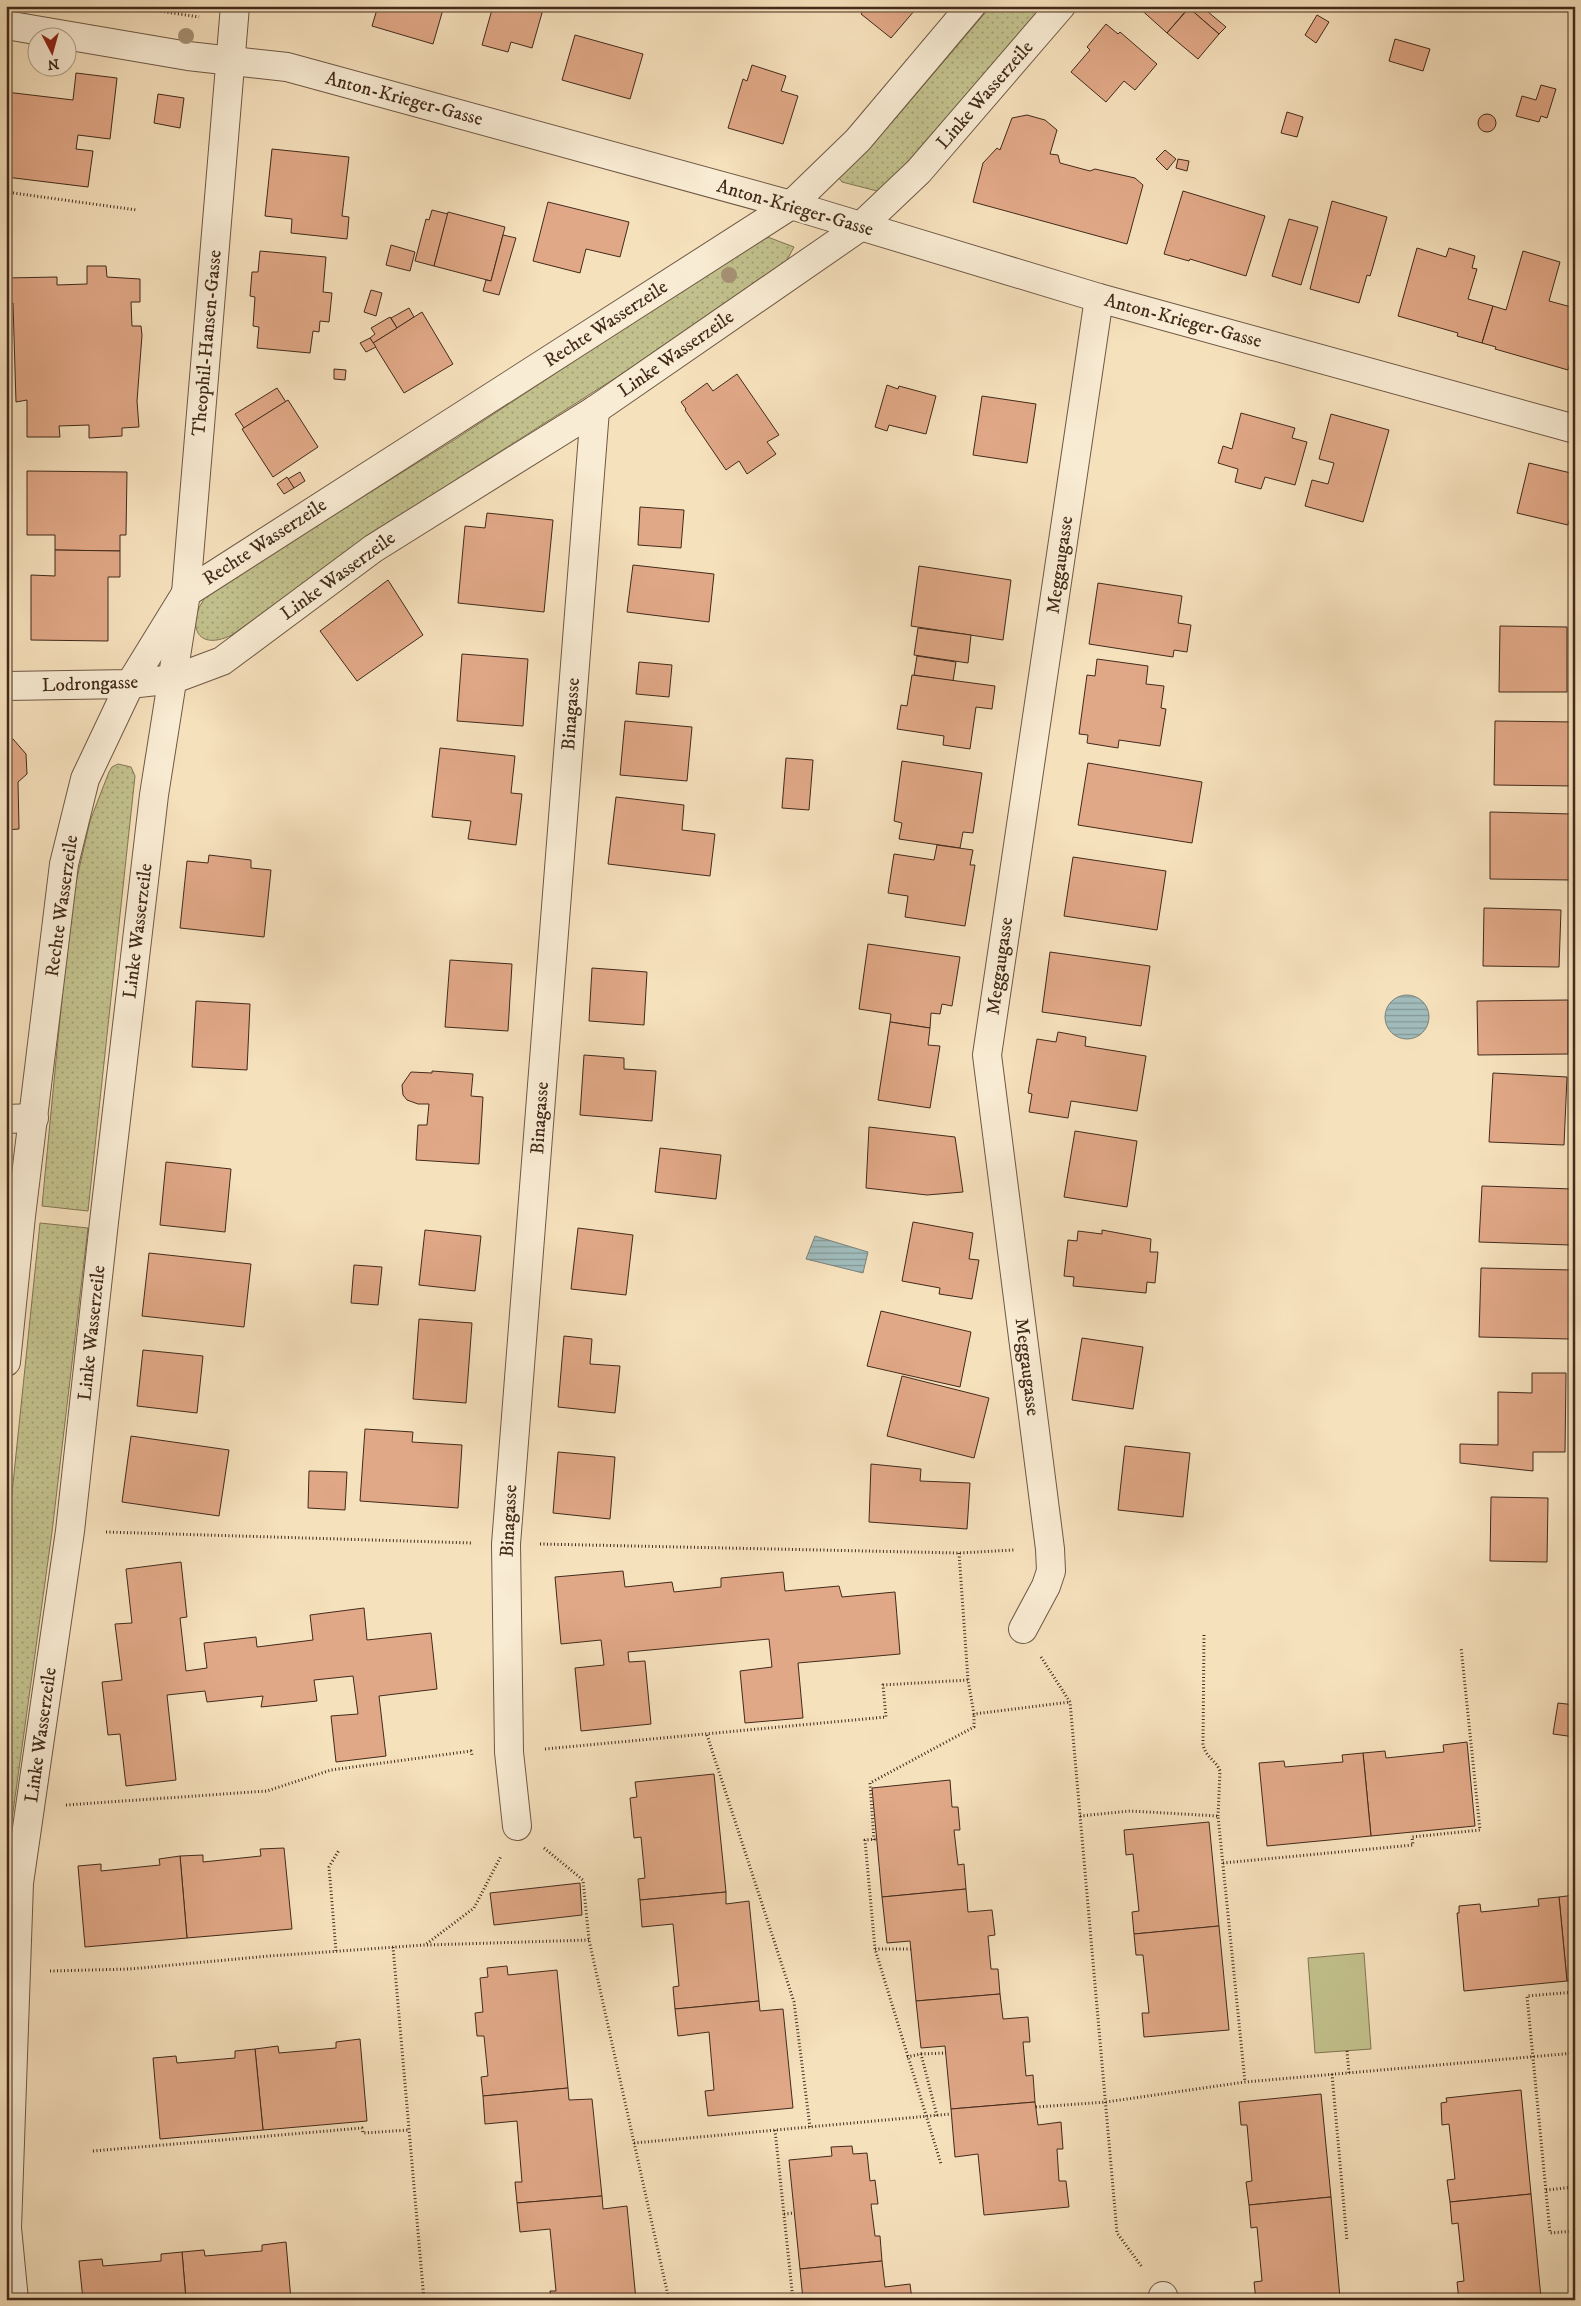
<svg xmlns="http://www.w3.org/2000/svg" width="1581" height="2306" font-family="'IM FELL DW Pica',serif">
	<defs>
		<pattern id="grass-dots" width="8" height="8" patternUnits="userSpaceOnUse" patternTransform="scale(1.25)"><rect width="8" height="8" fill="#c2c18d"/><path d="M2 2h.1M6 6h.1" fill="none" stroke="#9f9d72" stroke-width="1.8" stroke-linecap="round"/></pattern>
		<pattern id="water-rules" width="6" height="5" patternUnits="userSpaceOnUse" patternTransform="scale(1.25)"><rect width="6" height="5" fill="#a0bbba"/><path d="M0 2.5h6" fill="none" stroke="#849896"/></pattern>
	</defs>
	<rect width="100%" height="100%" fill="#f6e1bd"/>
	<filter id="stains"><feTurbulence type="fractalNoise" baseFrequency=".004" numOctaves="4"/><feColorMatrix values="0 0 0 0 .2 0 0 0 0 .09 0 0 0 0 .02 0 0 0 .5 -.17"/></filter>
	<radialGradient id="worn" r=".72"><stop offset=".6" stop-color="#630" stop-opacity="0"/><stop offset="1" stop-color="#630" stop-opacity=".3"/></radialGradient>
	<g fill="url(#grass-dots)" stroke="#827654">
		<polygon points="991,6 1043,6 881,192 842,182 839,178 841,174 894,120"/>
		<path d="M 765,236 L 794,247 L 787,260 L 620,375 L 385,525 L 232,635 C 192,654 186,618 209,593 L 454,440 Z"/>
		<polygon points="118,764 131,767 135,776 88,1211 42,1206 71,904 90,821 109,772 112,767"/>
		<polygon points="40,1223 88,1228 52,1532 6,1862 6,1551"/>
	</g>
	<polygon fill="#c2c18d" stroke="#827654" points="1364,1953 1371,2049 1315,2053 1308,1958"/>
	<g fill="url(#water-rules)" stroke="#7a817a">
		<circle cx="1407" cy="1017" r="22"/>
		<polygon points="815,1236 868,1252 863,1273 806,1259"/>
	</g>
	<g fill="#e1a887" stroke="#422a1b">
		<polygon points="378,6 444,6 433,44 372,26"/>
		<polygon points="493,6 544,6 532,48 511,42 508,52 482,45"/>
		<polygon points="867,6 910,6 915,10 891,38 861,14"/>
		<polygon points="1137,6 1190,6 1167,33"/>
		<polygon points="1190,6 1201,6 1226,27 1219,34 1189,8"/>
		<polygon points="1189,8 1219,34 1198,59 1167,33"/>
		<polygon points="1317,15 1329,22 1316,43 1305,35"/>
		<polygon points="1106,24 1118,34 1120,32 1157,64 1135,90 1124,81 1106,102 1071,72 1090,50 1087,47"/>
		<polygon points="575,35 643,54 630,99 562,80"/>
		<polygon points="1395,39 1430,49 1423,71 1389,61"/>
		<polygon points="752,65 786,76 781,91 798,96 783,144 728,128 743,79 747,81"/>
		<polygon points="76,73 117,78 110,139 78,135 76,149 93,151 88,187 6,177 6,92 73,100"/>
		<polygon points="1541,85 1556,89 1547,118 1541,116 1539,122 1516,116 1522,96 1536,100"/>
		<polygon points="158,94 184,98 180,128 154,123"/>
		<polygon points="1287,112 1303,117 1297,137 1281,133"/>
		<circle cx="1487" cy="123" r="9"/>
		<polygon points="1027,115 1045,120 1057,130 1050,154 1058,155 1060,163 1090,171 1095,169 1135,178 1143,185 1127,244 973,202 983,163 997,148 1000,150 1012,118"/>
		<polygon points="272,149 349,157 342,216 349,217 347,239 291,233 292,219 265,216"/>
		<polygon points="1165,150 1176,159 1167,170 1156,159"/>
		<polygon points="1178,159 1189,161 1187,171 1176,168"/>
		<polygon points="1183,191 1265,216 1246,276 1190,259 1189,261 1164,254"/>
		<polygon points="1332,201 1387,217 1372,270 1370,276 1367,275 1359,303 1310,289"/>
		<polygon points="548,202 629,222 620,257 586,249 580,273 533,261"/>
		<polygon points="432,210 448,214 434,266 415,261 426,219 429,220"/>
		<polygon points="448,212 505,227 491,281 434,266"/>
		<polygon points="1289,219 1318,227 1301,285 1272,276"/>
		<polygon points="503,235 516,238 499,295 483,291 486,280 491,281"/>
		<polygon points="391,245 415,252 410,271 386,265"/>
		<polygon points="1417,248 1446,257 1449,248 1475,256 1472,268 1477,269 1468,299 1493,306 1482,343 1457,336 1458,333 1398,316"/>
		<polygon points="260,251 326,257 323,292 332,293 329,322 320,321 319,332 313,331 310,353 257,348 259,327 253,326 255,297 250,296 252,272 258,272"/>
		<polygon points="1523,251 1560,262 1549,301 1575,308 1575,345 1568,370 1495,349 1496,347 1482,343 1493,306 1506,310"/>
		<polygon points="87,266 106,266 107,277 140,279 140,302 131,302 132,326 141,326 142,335 137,401 139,427 122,428 122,436 89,438 89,425 59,426 60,437 27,437 27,400 16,402 13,303 6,304 6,278 57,277 57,285 87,284"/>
		<polygon points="371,290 382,293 376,316 364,312"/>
		<polygon points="409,308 414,317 397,328 391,318"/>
		<polygon points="422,312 453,364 404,393 373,343"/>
		<polygon points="390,317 397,328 373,343 370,338 375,334 371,328"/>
		<polygon points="370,338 376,347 366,352 360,343"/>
		<polygon points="334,369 346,370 345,380 334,379"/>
		<polygon points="737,374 779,435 767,442 776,454 747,474 739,461 726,470 685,410 686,409 681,402 707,383 713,391"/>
		<polygon points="887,385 898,389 899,386 936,396 926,434 889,425 887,431 875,427"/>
		<polygon points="277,388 286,402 244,428 235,414"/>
		<polygon points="982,396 1036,404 1027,463 973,455"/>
		<polygon points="288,400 318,447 273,477 242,429"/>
		<polygon points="1241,413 1295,428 1292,438 1307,442 1295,485 1265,477 1261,489 1235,482 1238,469 1218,463 1223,446 1232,449"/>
		<polygon points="1331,414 1389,430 1363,522 1305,506 1312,480 1328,484 1334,463 1319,459"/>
		<polygon points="1529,463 1575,474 1575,496 1568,525 1517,513"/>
		<polygon points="27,471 127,472 126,535 120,535 120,551 55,550 55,535 27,535"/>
		<polygon points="300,472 305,481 294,488 288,479"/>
		<polygon points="287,477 294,488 284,494 277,484"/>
		<polygon points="640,507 684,510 681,548 638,545"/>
		<polygon points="487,513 553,520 544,612 458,603 465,526 485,528"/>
		<polygon points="55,550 120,551 120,577 108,577 108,641 31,640 31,575 55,576"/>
		<polygon points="633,565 714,574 709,622 627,612"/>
		<polygon points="919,566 1011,580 1003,640 911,626"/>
		<polygon points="388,580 423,635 357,681 320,631"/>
		<polygon points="1098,583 1182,596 1178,623 1191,625 1187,652 1174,650 1173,657 1089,644"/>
		<polygon points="1500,626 1567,627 1567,692 1499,692"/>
		<polygon points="918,628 971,635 968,663 914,655"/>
		<polygon points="462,654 528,659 523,726 457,721"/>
		<polygon points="917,656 956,662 953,681 914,675"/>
		<polygon points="1097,659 1148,666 1146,684 1164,686 1161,708 1166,709 1160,746 1119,740 1118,748 1087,743 1088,735 1079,734 1087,675 1095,676"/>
		<polygon points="639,662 672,665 669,697 636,694"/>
		<polygon points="912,675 995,686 992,709 976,707 970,749 943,745 944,736 897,729 901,705 907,706"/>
		<polygon points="625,721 692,727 687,781 620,775"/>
		<polygon points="1495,721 1575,722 1575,786 1494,785"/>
		<polygon points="6,739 13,739 26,754 27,774 18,782 19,829 6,830"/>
		<polygon points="440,748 515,756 511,793 522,794 516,845 468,839 471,821 432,817"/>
		<polygon points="786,758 813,760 809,810 782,808"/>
		<polygon points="902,761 982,773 973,833 963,832 960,848 899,839 902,823 894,821"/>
		<polygon points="1088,763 1202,782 1192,843 1078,825"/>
		<polygon points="616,797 684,805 682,830 715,834 710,876 608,864"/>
		<polygon points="1490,812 1572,814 1572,880 1490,879"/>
		<polygon points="937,845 973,850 970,865 975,865 965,926 905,917 908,896 888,893 894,854 934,860"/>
		<polygon points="209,855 251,860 251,868 271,870 264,937 180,928 187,861 208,863"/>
		<polygon points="1073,857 1166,871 1157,930 1064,916"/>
		<polygon points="1484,908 1561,910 1559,967 1483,966"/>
		<polygon points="868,944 960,957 952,1006 942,1004 940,1014 931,1013 930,1028 890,1022 891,1014 859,1009"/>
		<polygon points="1050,952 1150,966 1141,1026 1042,1012"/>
		<polygon points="450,960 512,964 508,1031 445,1027"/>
		<polygon points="592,968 647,972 644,1025 589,1021"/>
		<polygon points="1568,1000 1568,1054 1478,1055 1477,1001"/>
		<polygon points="196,1001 250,1004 247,1070 192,1067"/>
		<polygon points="890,1022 930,1028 928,1045 940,1046 930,1108 878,1100"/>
		<polygon points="1058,1032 1086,1037 1085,1046 1146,1056 1137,1111 1071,1101 1068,1118 1029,1112 1032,1094 1028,1093 1037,1039 1056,1042"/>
		<polygon points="584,1055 624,1058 624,1069 656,1071 652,1121 580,1115"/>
		<polygon points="432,1071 473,1074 471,1096 483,1097 479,1164 416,1160 418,1125 427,1125 429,1104 418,1104 407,1100 403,1095 402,1085 411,1072 432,1073"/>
		<polygon points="1493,1073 1567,1077 1564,1145 1489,1142"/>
		<polygon points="869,1127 955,1137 963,1192 927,1195 866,1188"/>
		<polygon points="1075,1131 1137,1141 1127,1207 1064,1197"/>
		<polygon points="660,1148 721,1155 716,1199 655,1192"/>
		<polygon points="166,1162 231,1169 225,1232 160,1225"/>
		<polygon points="1482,1186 1573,1189 1570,1245 1479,1242"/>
		<polygon points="913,1222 973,1233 969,1259 979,1260 972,1299 939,1294 940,1288 902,1281"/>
		<polygon points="578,1228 633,1235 626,1295 571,1289"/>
		<polygon points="425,1230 481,1236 475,1291 419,1285"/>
		<polygon points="1102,1230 1151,1239 1150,1252 1158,1252 1155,1283 1147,1282 1146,1293 1073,1286 1074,1277 1064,1276 1068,1240 1077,1241 1078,1231 1102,1234"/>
		<polygon points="149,1253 251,1264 244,1327 142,1316"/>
		<polygon points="354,1265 382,1267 378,1305 351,1303"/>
		<polygon points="1481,1268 1572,1270 1570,1339 1479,1337"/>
		<polygon points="881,1311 971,1332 960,1387 867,1366"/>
		<polygon points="419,1319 472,1323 466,1403 413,1399"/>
		<polygon points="564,1336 592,1339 590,1364 620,1366 615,1413 558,1407"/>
		<polygon points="1082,1338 1143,1347 1133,1409 1072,1400"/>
		<polygon points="143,1350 203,1356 197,1413 137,1406"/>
		<polygon points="1532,1373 1566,1373 1565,1452 1533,1452 1533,1471 1460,1463 1460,1444 1498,1445 1498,1392 1532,1393"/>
		<polygon points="902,1376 989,1398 974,1458 887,1436"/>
		<polygon points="365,1429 413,1432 412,1442 462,1445 458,1508 360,1501"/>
		<polygon points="131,1436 229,1450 219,1516 122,1502"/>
		<polygon points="1125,1446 1190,1453 1183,1517 1118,1510"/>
		<polygon points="558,1452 615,1457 610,1519 553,1513"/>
		<polygon points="871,1464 921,1469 920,1481 970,1483 967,1529 869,1522"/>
		<polygon points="309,1471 347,1472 345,1510 308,1508"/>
		<polygon points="1491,1497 1548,1498 1547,1562 1490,1561"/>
		<polygon points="181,1562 187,1617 180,1618 186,1671 207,1668 204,1643 256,1637 257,1647 313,1640 310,1615 364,1608 367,1640 431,1633 437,1689 379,1696 386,1756 336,1762 331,1716 358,1714 353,1676 314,1680 317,1701 261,1707 263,1696 207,1702 205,1691 167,1695 176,1780 126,1786 120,1734 108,1735 102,1682 122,1680 115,1624 132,1623 126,1569"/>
		<polygon points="623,1571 625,1587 672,1582 674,1592 721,1587 721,1578 783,1572 785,1591 839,1586 842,1597 895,1592 900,1654 798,1663 803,1718 745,1723 740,1671 772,1667 769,1639 628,1652 629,1662 645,1661 651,1724 581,1731 575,1668 604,1665 601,1640 561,1644 555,1577"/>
		<polygon points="1558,1703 1575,1705 1575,1737 1553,1734"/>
		<polygon points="1467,1742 1475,1826 1371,1836 1363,1753 1385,1751 1386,1758 1444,1752 1443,1745"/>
		<polygon points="1363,1753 1371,1836 1267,1846 1259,1763 1284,1761 1285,1767 1343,1762 1342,1755"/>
		<polygon points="714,1774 726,1892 640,1900 638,1879 645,1878 641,1837 634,1838 630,1798 637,1797 635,1782"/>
		<polygon points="950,1780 952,1807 958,1807 960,1830 954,1830 958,1865 964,1864 966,1889 882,1897 872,1788"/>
		<polygon points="1209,1822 1219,1926 1134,1934 1132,1912 1139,1911 1133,1854 1126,1855 1124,1830"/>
		<polygon points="284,1848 292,1929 187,1938 180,1856 203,1855 203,1862 261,1856 260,1849"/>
		<polygon points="180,1856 187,1938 85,1947 78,1866 101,1864 101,1871 160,1865 159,1859"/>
		<polygon points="580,1883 582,1915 494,1925 490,1893"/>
		<polygon points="966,1889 968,1912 992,1910 995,1935 988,1936 991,1969 998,1969 1000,1994 916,2001 910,1941 887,1943 882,1897"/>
		<polygon points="726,1892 726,1904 749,1901 759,2001 675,2009 673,1987 679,1986 673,1924 642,1927 640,1900"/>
		<polygon points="1575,1895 1575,1980 1567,1981 1559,1897"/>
		<polygon points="1559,1897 1567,1981 1464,1991 1457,1913 1459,1913 1459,1906 1480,1904 1481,1912 1539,1906 1538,1899"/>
		<polygon points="1219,1926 1229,2030 1144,2037 1142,2013 1149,2013 1143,1955 1136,1955 1134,1934"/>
		<polygon points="507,1966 508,1975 557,1970 568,2088 483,2096 481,2077 488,2076 484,2036 477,2036 475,2013 483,2012 480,1978 488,1977 487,1968"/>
		<polygon points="1000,1994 1003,2019 1028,2017 1030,2042 1023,2042 1026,2076 1033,2075 1035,2102 951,2109 945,2046 921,2048 916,2001"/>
		<polygon points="759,2001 760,2011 783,2009 793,2108 708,2116 705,2091 714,2090 709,2032 678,2036 675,2009"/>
		<polygon points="360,2039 367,2121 263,2130 255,2049 278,2046 279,2053 336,2048 336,2042"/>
		<polygon points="255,2049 263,2130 160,2139 153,2058 176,2056 177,2063 235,2058 235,2051"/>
		<polygon points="568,2088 569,2100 592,2099 602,2196 517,2203 515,2182 522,2182 517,2121 485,2124 483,2096"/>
		<polygon points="1521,2090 1531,2194 1450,2202 1447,2180 1455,2179 1449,2124 1442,2125 1441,2103 1447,2102 1446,2098"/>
		<polygon points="1321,2094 1331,2197 1249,2205 1246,2182 1252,2181 1247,2125 1241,2125 1239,2102"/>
		<polygon points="1035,2102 1038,2125 1061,2122 1063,2149 1057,2149 1059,2181 1066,2181 1069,2207 984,2215 978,2154 955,2157 951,2109"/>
		<polygon points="852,2146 853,2154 867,2153 870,2181 875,2180 878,2204 871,2204 875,2236 880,2236 882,2261 800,2269 789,2160 832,2156 831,2147"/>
		<polygon points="1531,2194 1541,2298 1459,2300 1457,2282 1464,2281 1458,2223 1452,2224 1450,2202"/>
		<polygon points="602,2196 603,2209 627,2206 636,2300 551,2300 550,2291 556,2291 550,2229 520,2232 517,2203"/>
		<polygon points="1331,2197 1340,2298 1256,2300 1254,2282 1262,2281 1257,2227 1251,2228 1249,2205"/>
		<polygon points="286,2242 291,2300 186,2300 182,2252 204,2250 205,2256 262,2251 262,2245"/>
		<polygon points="182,2252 186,2300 83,2300 79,2261 102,2259 103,2266 161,2261 161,2254"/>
		<polygon points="882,2261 885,2287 910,2284 912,2300 803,2300 800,2269"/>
		<polygon points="1093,2296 1093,2300 1059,2300"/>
	</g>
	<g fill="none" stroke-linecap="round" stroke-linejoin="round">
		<defs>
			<g id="minor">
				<polyline points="6,25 188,56 287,67 791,205 1099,298 1575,429"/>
				<polyline points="6,686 130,684 174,679 222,661 374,548 595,410 860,227 919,171 1061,6"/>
				<polyline points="6,1119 34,1118"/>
				<polyline points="6,1362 21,1216 64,864 85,779 130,684 186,593 791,205 858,140 971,6"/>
				<polyline points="1023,1629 1046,1586 1051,1571 1050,1549 987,1055 1099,298"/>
				<polyline points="517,1826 509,1752 506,1544 595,410"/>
				<polyline points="1163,2296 1163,2300"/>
				<polyline points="14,2300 7,2228 19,1883 70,1531 104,1222 154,795 186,593 235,6"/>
			</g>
		</defs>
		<use href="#minor" stroke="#6f5844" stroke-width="30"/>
		<g stroke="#422a1b" stroke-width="3" stroke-dasharray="1 2.5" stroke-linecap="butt">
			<polyline points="126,6 199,17"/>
			<polyline points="6,192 137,210"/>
			<polyline points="106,1532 472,1543"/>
			<polyline points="540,1544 959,1553 1014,1550"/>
			<polyline points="959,1553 968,1680 974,1714 1070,1702"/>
			<path d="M 1204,1635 L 1203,1744 C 1205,1757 1216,1760 1220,1771 L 1218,1816"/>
			<polyline points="1041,1657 1070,1702 1117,2233 1142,2267"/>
			<polyline points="707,1735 794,2002 810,2127"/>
			<polyline points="545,1749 886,1717 883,1685 968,1680"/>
			<polyline points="66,1805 267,1791 331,1770 471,1751 472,1755"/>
			<polyline points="1080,1816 1130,1811 1218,1816 1245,2082"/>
			<polyline points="874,1840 870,1783 974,1727 974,1714"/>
			<polyline points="544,1848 583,1880 589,1940 669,2300"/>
			<polyline points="1223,1863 1413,1845 1412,1837 1480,1830 1461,1647"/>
			<polyline points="427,1945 589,1940"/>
			<polyline points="393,1947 424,2300"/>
			<polyline points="875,1949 865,1840 877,1839"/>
			<polyline points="911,1949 875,1949 941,2164"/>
			<polyline points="336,1951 329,1867 339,1850"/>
			<polyline points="50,1971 130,1969 269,1956 425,1945 474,1908 501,1856"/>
			<polyline points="1575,1992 1527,1996 1550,2233 1575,2231"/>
			<polyline points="1347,2051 1349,2073"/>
			<polyline points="921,2054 946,2053"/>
			<polyline points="907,2057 921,2054 937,2116"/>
			<polyline points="1332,2074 1347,2241"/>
			<polyline points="1036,2107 1106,2102 1245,2082 1575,2053"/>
			<polyline points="775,2130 793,2300"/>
			<polyline points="634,2143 951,2114"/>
			<polyline points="93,2151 362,2128 363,2133 409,2130"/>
			<polyline points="1546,2190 1575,2187"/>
			<polyline points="784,2214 794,2213"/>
		</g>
		<use href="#minor" stroke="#f9ecd4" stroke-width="28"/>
	</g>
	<g fill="#a59174">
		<circle cx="186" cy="36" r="8"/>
		<circle cx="729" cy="275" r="8"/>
	</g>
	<g text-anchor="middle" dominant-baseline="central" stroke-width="4.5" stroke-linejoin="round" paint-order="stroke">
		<g font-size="19" fill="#422a1b" stroke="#f9ecd4">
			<text transform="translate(985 95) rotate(-49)">Linke Wasserzeile</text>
			<text transform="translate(404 99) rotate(15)">Anton-Krieger-Gasse</text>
			<text transform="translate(795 208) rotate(16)">Anton-Krieger-Gasse</text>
			<text transform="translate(1183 321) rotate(15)">Anton-Krieger-Gasse</text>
			<text transform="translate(606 324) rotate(-33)">Rechte Wasserzeile</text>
			<text transform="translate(207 343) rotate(-85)">Theophil-Hansen-Gasse</text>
			<text transform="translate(676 354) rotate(-35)">Linke Wasserzeile</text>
			<text transform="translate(265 542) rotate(-33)">Rechte Wasserzeile</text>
			<text transform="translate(1060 565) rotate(-82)">Meggaugasse</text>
			<text transform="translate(338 576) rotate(-36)">Linke Wasserzeile</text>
			<text transform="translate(90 684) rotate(-2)">Lodrongasse</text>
			<text transform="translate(571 714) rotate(-86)">Binagasse</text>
			<text transform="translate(62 906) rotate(-82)">Rechte Wasserzeile</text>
			<text transform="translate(138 931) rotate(-83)">Linke Wasserzeile</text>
			<text transform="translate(1000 966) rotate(-82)">Meggaugasse</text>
			<text transform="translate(540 1118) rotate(-86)">Binagasse</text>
			<text transform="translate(92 1333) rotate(-84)">Linke Wasserzeile</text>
			<text transform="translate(1027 1367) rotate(83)">Meggaugasse</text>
			<text transform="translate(509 1521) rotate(-87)">Binagasse</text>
			<text transform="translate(41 1735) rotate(-82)">Linke Wasserzeile</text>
		</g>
	</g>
	<rect width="1581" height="2306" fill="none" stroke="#f6e1bd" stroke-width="25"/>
	<rect x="8" y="8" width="1566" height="2291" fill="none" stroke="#422a1b" stroke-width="2.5"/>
	<rect x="12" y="12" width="1556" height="2281" fill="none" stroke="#422a1b"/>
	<g transform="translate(52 52) rotate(174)"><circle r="24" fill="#f9ecd4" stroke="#b09e8a"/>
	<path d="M0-4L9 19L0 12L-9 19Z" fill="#8f2418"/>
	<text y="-8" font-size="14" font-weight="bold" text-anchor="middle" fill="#422a1b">N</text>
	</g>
	<rect width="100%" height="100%" filter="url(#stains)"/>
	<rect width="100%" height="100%" fill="url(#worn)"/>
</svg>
